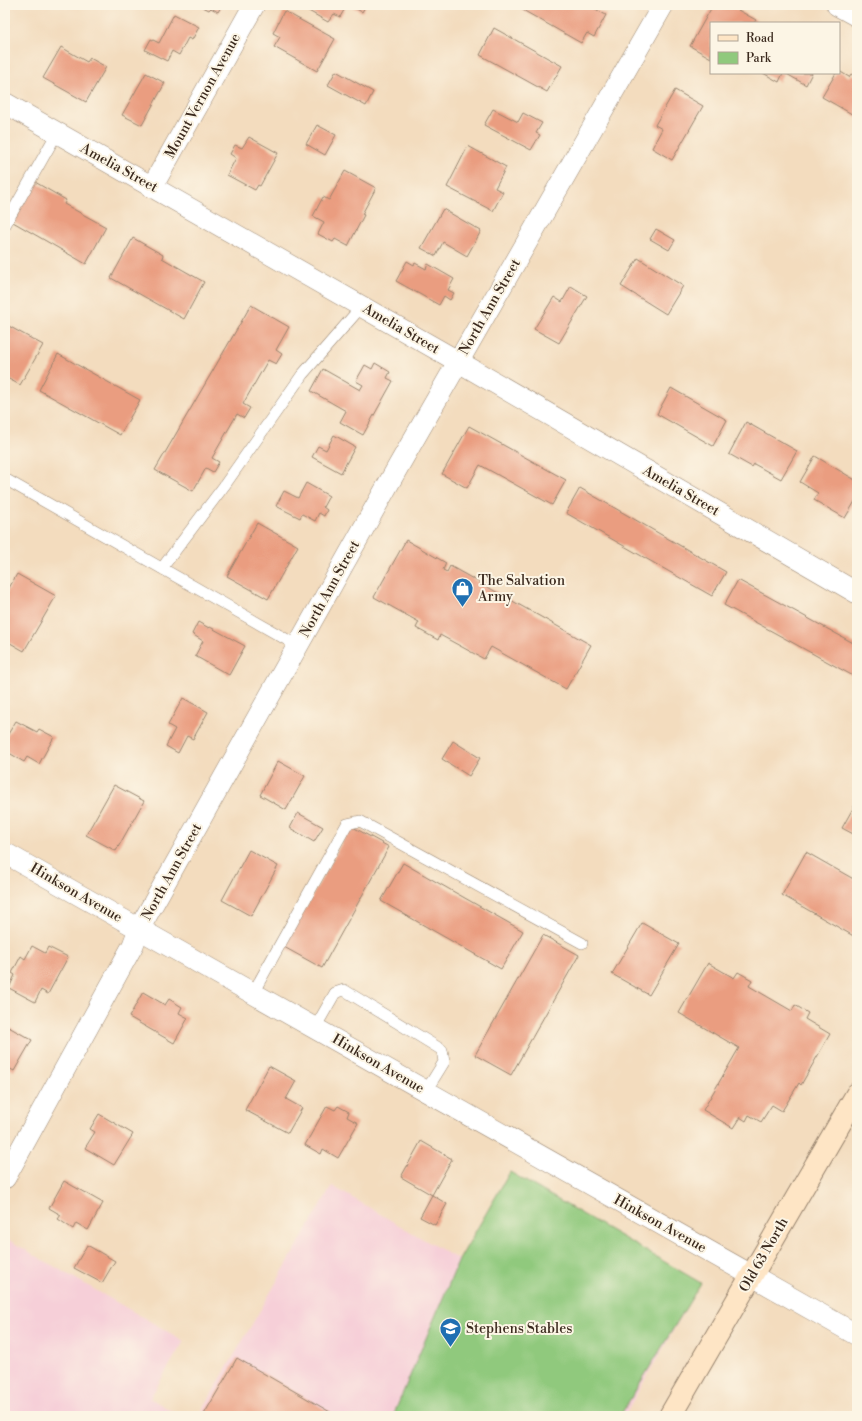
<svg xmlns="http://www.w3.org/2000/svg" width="862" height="1421" font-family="'Libre Bodoni',serif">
	<rect width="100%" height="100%" fill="#fcf5e5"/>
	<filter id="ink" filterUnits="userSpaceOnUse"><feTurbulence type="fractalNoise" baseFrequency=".025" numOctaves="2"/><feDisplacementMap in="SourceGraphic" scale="8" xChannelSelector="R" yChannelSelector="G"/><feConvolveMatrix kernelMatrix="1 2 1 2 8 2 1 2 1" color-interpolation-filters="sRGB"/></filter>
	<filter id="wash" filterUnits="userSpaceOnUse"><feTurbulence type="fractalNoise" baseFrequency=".012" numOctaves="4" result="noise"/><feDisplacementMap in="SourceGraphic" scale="16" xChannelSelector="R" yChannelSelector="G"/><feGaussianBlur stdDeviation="0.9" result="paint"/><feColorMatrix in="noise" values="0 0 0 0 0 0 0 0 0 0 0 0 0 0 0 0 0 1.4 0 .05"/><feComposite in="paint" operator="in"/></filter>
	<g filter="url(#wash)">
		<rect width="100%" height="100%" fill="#f3dcbe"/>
		<g fill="#f6cfd8">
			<polygon points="510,1172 701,1283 624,1416 199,1416 332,1186 459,1260"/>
			<polygon points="5,1238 184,1341 150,1398 180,1416 5,1416"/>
		</g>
		<polygon fill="#90c97d" stroke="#667a4e" points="510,1172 701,1283 620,1416 393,1416 459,1260"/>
		<g id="blocks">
			<g fill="#ea9d80">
				<polygon points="199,5 222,5 218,12 211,8 209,10"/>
				<polygon points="298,5 347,5 340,17 334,14 328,22"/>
				<polygon points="349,5 366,5 362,12"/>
				<polygon points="524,5 588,5 606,15 594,37 587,33 581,43 521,9"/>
				<polygon points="713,5 729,5 756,20 754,23 711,23 711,58 690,46"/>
				<polygon points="284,11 335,39 317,71 274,47 280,37 273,33"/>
				<polygon points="174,14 199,27 192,40 188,38 179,55 172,51 167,61 145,50 151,39 159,43"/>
				<polygon points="494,28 562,66 547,92 480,55"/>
				<polygon points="61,47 87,62 90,58 106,67 86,102 43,78"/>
				<polygon points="336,71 373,92 366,106 328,85"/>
				<polygon points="839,71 849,77 851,74 857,77 857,117 822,97 836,73 839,73"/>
				<polygon points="146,73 165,83 142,125 122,115"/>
				<polygon points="763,73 783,73 779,82"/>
				<polygon points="785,73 812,73 806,85"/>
				<polygon points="675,90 703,106 672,160 652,148 662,129 655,125"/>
				<polygon points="493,109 518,122 523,113 542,123 536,133 540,135 531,150 484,125"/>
				<polygon points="317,125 336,135 325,155 306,144"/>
				<polygon points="249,137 278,153 260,186 258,185 255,190 227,175 236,158 230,154 235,145 242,148"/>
				<polygon points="468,146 506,167 495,188 503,192 493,211 447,187"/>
				<polygon points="345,171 376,188 362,214 364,215 348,246 335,239 333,242 318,234 324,222 313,216 323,197 329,200"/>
				<polygon points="35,182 66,200 64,204 106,227 86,264 13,222"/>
				<polygon points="443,209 481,231 467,256 443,242 436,256 421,248"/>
				<polygon points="656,229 675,240 669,250 650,239"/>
				<polygon points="133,238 163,255 162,258 204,282 184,319 111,278"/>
				<polygon points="638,258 683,286 666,314 621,286"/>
				<polygon points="407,261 414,265 415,263 426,269 428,264 454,279 448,290 454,293 450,300 444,296 439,305 396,281"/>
				<polygon points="571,286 587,296 559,343 534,329 554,297 562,302"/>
				<polygon points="251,305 289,327 276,350 282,354 276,364 268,360 243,404 250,408 244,418 237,414 212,458 219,462 213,472 206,468 193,491 155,470"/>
				<polygon points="5,324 43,345 20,385 5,377"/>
				<polygon points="58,354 140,400 120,435 39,390"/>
				<polygon points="375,363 390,372 387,378 393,381 363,435 340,422 346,411 311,391 323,369 360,390 363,385 356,381 365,365 372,369"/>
				<polygon points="671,388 727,420 713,446 657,414"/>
				<polygon points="746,422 797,451 781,479 754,464 752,467 729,454"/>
				<polygon points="469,426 566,480 552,505 480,465 467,488 442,474"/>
				<polygon points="334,435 355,447 341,473 312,457 318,446 326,450"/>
				<polygon points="815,456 857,481 857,498 845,518 814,500 818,493 800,482"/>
				<polygon points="306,483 329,496 323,507 327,510 324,516 319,513 315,521 302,514 300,518 276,506 284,491 298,498"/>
				<polygon points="580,488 726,572 712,596 566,513"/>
				<polygon points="257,523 298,546 268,599 227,576"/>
				<polygon points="406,540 446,563 443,570 447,572 450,566 591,645 566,689 491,647 484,659 440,635 438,640 416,628 419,622 374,597"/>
				<polygon points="17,574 56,596 24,651 5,640 5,595"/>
				<polygon points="738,580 857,645 857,678 724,605"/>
				<polygon points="198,622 209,628 210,627 245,646 229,675 195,656 203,641 192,634"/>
				<polygon points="183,698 208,712 193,739 187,736 178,753 166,746 175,729 168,725"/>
				<polygon points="16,721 37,732 39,729 54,737 39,764 27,757 24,762 6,751 8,748 5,746 5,739"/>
				<polygon points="453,741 480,758 469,776 442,759"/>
				<polygon points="278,761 305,776 286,810 260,795"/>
				<polygon points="114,785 144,801 116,851 86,835"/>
				<polygon points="857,801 857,836 842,828"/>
				<polygon points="298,813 323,827 314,842 290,828"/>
				<polygon points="351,826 389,847 322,968 284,947"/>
				<polygon points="249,850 278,866 251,916 222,900"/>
				<polygon points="806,852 857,881 857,938 782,895"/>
				<polygon points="403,863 523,931 501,969 381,901"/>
				<polygon points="642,923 679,944 649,995 612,974"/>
				<polygon points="543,935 579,955 511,1075 475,1055"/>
				<polygon points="32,946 45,953 48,947 68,957 48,994 41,990 35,1002 9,988 15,975 12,973 21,956 25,959"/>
				<polygon points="708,963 734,978 738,972 752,980 749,986 792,1011 795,1005 808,1013 805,1019 830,1034 801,1085 799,1083 782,1111 772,1105 761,1122 749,1115 746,1121 740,1117 733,1128 703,1110 739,1048 679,1013"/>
				<polygon points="143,992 165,1005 169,999 182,1007 179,1013 188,1018 174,1043 129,1017"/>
				<polygon points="5,1025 32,1040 14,1071 5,1066"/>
				<polygon points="269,1066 296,1081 286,1099 302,1108 288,1133 245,1110"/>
				<polygon points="327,1106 335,1110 338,1106 349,1112 347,1117 358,1123 338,1158 323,1149 321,1154 305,1145"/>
				<polygon points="99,1114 133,1134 114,1165 85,1148 95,1132 90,1129"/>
				<polygon points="421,1141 452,1159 432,1195 447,1204 435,1225 420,1217 432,1195 401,1177"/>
				<polygon points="64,1181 103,1203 88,1230 76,1223 73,1229 58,1219 61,1215 49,1208"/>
				<polygon points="87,1245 115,1261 102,1283 74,1268"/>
				<polygon points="237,1358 337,1416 203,1416"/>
			</g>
		</g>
	</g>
	<g filter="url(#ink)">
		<use href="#blocks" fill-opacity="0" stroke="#97836e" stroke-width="1"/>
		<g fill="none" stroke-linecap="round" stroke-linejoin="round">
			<defs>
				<g id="lane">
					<polyline points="5,225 57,133"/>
					<polyline points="5,479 298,646"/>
					<polyline points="162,568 224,486 302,375 362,306"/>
					<polyline points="253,993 347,824 360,821 582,943"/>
					<polyline points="315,1028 335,993 344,990 442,1050 444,1062 426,1091"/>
				</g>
				<g id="street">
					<polyline points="837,5 857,16"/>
					<polyline points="5,103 459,362 857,593"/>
					<polyline points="152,187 254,5"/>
					<polyline points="5,853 857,1335"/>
					<polyline points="5,1178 133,945 139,929 399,465 663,5"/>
				</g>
				<polyline id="secondary" points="670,1416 857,1094"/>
			</defs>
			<use href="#lane" stroke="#97836e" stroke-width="12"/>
			<use href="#street" stroke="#97836e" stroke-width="22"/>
			<use href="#secondary" stroke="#97836e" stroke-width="24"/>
			<use href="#lane" stroke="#fff" stroke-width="11"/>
			<use href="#street" stroke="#fff" stroke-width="21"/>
			<use href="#secondary" stroke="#fee5c5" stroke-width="22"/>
		</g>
	</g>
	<defs>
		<symbol id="shop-pin" viewBox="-11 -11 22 30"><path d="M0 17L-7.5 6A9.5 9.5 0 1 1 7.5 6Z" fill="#1f6fb2" stroke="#fcf5e5"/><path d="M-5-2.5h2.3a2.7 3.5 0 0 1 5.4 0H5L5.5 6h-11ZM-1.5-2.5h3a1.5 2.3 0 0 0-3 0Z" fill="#fff"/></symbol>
		<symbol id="school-pin" viewBox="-11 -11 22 30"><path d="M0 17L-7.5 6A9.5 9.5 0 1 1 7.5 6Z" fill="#1f6fb2" stroke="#fcf5e5"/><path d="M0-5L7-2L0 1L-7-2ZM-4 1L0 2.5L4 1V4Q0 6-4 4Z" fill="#fff"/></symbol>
	</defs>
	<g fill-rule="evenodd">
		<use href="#shop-pin" x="450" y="576" width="25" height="34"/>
		<use href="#school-pin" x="438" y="1316" width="25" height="34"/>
	</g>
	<g text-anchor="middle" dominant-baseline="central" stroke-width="4" stroke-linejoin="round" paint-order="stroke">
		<g font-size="14" fill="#3b2a1e" stroke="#fcf5e5">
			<text transform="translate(203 96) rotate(-61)">Mount Vernon Avenue</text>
			<text transform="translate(119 168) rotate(29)">Amelia Street</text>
			<text transform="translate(490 307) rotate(-60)">North Ann Street</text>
			<text transform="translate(401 329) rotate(30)">Amelia Street</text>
			<text transform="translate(681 491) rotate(30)">Amelia Street</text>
			<text transform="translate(330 589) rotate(-61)">North Ann Street</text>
			<text transform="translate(172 872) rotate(-61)">North Ann Street</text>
			<text transform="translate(76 893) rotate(30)">Hinkson Avenue</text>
			<text transform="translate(378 1064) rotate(30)">Hinkson Avenue</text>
			<text transform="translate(660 1224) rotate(29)">Hinkson Avenue</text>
			<text transform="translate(764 1255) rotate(-60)">Old 63 North</text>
		</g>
		<g font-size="14" fill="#3b2a1e" stroke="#fcf5e5" text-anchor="start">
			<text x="478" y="581">The Salvation<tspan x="478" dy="16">Army</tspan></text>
			<text x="466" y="1329">Stephens Stables</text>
		</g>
	</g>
	<rect width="862" height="1421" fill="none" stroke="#fcf5e5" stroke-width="20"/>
	<rect x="710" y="22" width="130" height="52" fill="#fcf5e5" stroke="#afa495"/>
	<rect x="718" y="35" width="20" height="6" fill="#fee5c5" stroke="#afa495"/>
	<text x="746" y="42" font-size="12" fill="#3b2a1e">Road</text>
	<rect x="718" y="52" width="20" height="12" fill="#90c97d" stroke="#afa495"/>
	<text x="746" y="62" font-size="12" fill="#3b2a1e">Park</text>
</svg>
